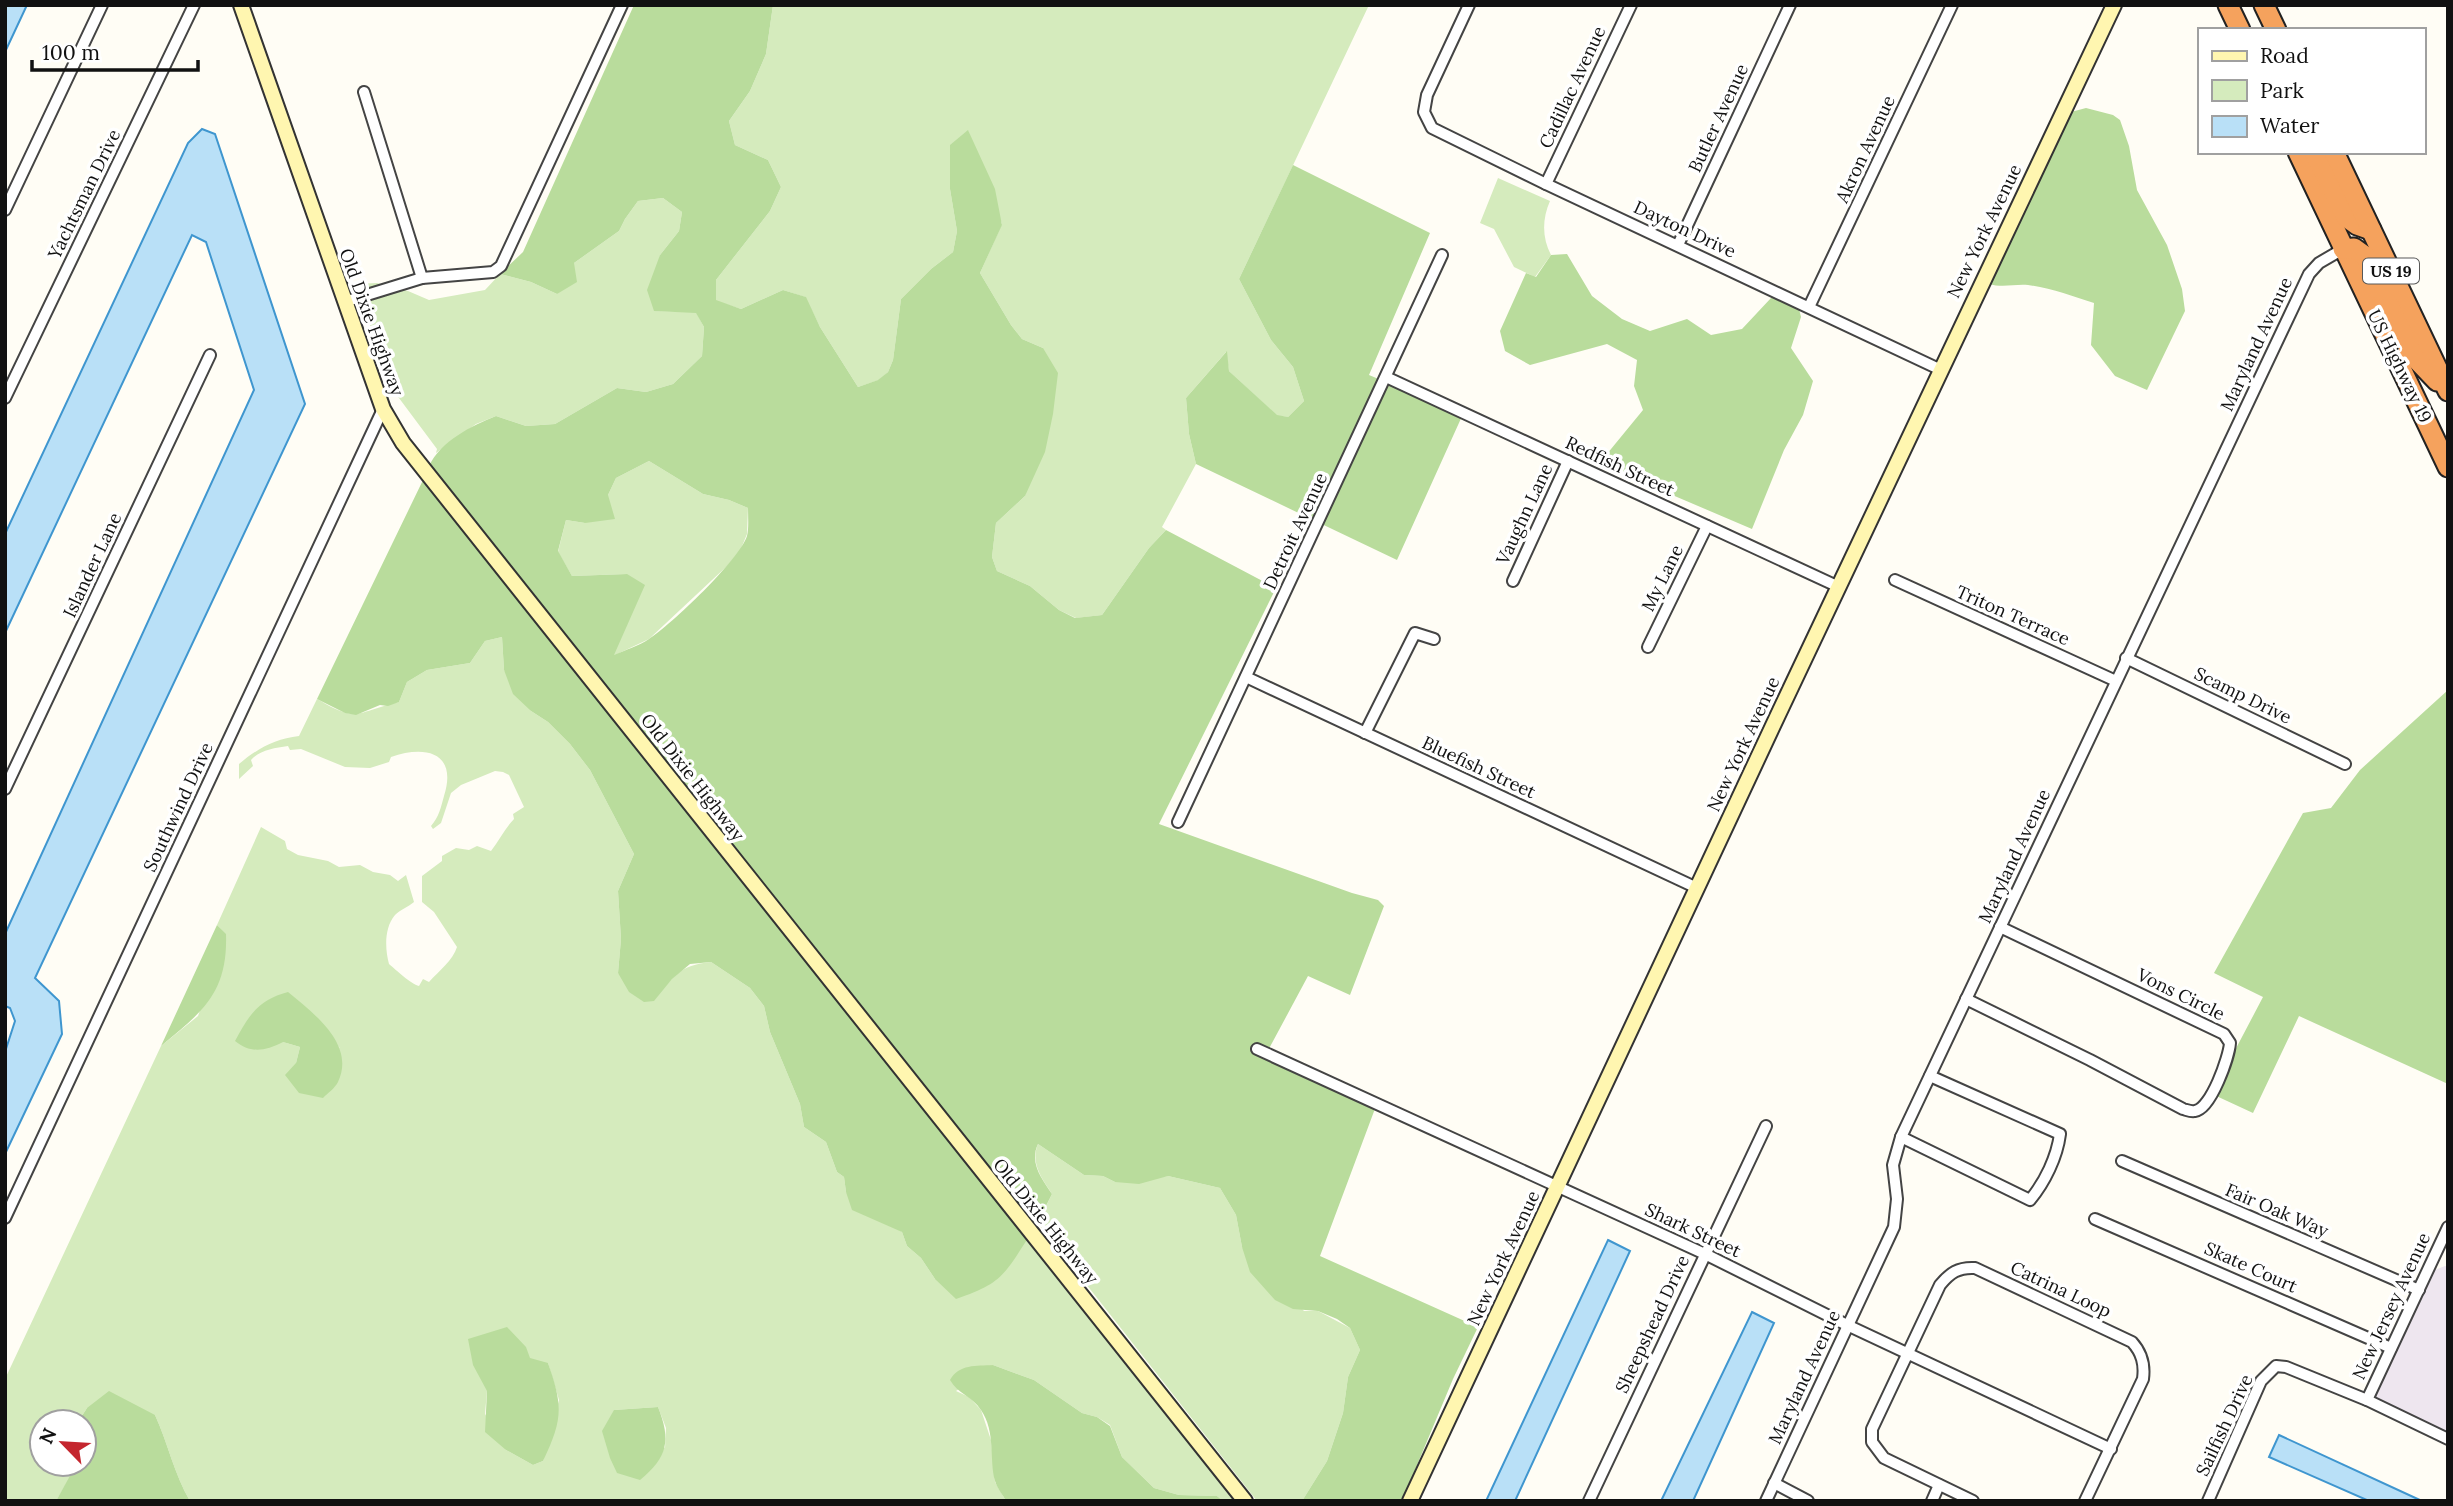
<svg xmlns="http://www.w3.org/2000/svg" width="2453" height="1506" font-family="Lora,serif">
	<rect width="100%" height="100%" fill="#fffdf5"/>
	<polygon fill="#eee6ef" points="2445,1266 2448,1267 2448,1438 2371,1405 2427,1273"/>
	<g fill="#d5ebbd" fill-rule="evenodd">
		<polygon points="773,5 1369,5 1239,279 1271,340 1293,367 1304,401 1288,417 1277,416 1229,371 1226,352 1186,398 1189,434 1196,464 1162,527 1166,530 1149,548 1102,615 1076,618 1059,610 1030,586 997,571 992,557 996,523 1025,496 1043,348 1022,339 1011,325 980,273 1002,224 980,159 968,131 950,146 950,189 957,231 953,252 931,269 901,299 893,360 888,372 879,380 858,387 820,327 805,297 783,290 741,309 716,301 716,280 770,211 781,187 768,160 735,145 729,121 750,91 766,54"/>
		<path d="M 1498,178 L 1550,201 C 1542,219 1542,238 1551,255 L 1535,277 L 1514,267 L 1494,229 L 1480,223 Z"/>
		<polygon points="663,198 682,212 679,231 660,255 655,311 696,312 704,327 702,356 673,384 646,392 617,388 555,424 526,426 496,416 476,424 436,453 437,449 393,390 355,284 377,283 408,291 429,300 485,290 500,274 531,282 557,294 574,263 619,231 625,219 638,201"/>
		<polygon points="649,461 703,494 729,500 748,508 747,534 740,551 727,566 649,639 613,656 627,574 572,576 558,552 566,520 585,523 608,495 616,478"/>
		<path d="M 502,637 L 504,670 L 531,711 L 548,722 L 570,744 L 590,770 L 634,854 L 618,891 L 621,939 L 618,973 L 653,1001 C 673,977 679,965 711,962 L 750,988 L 764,1006 L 770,1032 L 800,1104 L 804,1127 L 826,1142 L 837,1172 L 844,1177 L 846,1192 L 902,1232 L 907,1246 L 921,1258 L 935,1279 L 1028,1238 L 1238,1501 L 1223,1501 L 1217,1496 L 1179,1495 L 1154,1488 L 1122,1457 L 1110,1425 L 1097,1417 L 1082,1413 L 1034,1380 L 993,1365 L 956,1391 L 969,1397 L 981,1410 L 991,1440 L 995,1482 L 1006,1501 L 190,1501 C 174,1474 168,1443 155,1415 L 87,1408 L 78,1422 L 42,1422 L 42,1464 L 69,1464 L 72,1474 L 56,1501 L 5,1501 L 5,1379 L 161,1046 L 198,1016 L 226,935 L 217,925 L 261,827 L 285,841 L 287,849 L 298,855 L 328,861 L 339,867 L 360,865 L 373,872 L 390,875 L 398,881 L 406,875 L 414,902 C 408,907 400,910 395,915 C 384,928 385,949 389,964 C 396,970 411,984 419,986 L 423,979 L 429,982 C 439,971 453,960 457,947 L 434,912 L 422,902 L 422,876 L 442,861 L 442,856 L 456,848 L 469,850 L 477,846 L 491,851 C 499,841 505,828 514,819 L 513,814 L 524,807 L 509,775 L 503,772 L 495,771 L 461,785 L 451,793 L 441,823 L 433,829 L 431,826 C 439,817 441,807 444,796 C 458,752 425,745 391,757 L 389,762 L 370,768 L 345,767 L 301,749 L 290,750 L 288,746 C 274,748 260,750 251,760 L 253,766 L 239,779 L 239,764 C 258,748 275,739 299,736 L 317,699 C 328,705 342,714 354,714 C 364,714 386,704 399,702 L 407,682 L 427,670 L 470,663 L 485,641 ZM 283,1042 L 340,1047 L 296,1063 L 300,1047 ZM 548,1363 L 559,1400 L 543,1461 L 533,1465 L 506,1450 L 485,1414 L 487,1391 ZM 658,1407 L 666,1428 L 665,1448 L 614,1410 Z"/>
		<path d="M 1038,1144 L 1084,1175 L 1103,1176 L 1115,1182 L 1168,1176 L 1220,1188 L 1236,1215 L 1242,1247 L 1304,1311 L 1318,1311 L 1350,1328 L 1360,1350 L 1348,1377 L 1343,1413 L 1327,1461 L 1302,1501 L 1257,1501 L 1038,1223 L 1052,1194 C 1042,1179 1030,1163 1038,1144 Z"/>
	</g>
	<g fill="#b9dc9c" fill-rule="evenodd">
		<path d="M 634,5 L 773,5 L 766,54 L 750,91 L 729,121 L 735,145 L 768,160 L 781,187 L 770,211 L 716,280 L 716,300 L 741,309 L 783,290 L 806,297 L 820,327 L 858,387 L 878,380 L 888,372 L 893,360 L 901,299 L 931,269 L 953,252 L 957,231 L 950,189 L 950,145 L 968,130 L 995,189 L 1002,225 L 980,273 L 1011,325 L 1022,339 L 1043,348 L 1058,373 L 1053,414 L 1045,452 L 1025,496 L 996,523 L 992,557 L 997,571 L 1030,586 L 1059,610 L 1075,618 L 1102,615 L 1149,548 L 1166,530 L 1276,588 L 1159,824 L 1352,893 L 1378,900 L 1384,906 L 1350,995 L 1308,976 L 1264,1058 L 1376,1106 L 1320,1256 L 1478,1327 L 1453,1379 L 1402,1501 L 1302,1501 L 1327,1461 L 1343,1413 L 1348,1377 L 1360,1350 L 1350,1328 L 1337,1319 L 1318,1311 L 1293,1309 L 1275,1300 L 1250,1272 L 1242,1247 L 1236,1215 L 1220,1188 L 1168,1176 L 1139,1184 L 1115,1182 L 1103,1176 L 1084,1175 L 1038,1144 C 1029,1163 1042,1179 1052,1194 L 1035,1228 L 429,466 C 441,441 471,426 496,416 L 526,426 L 555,424 L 617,388 L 646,392 L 673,384 L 702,356 L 704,327 L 696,313 L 654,311 L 647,290 L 660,255 L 679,231 L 682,212 L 663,198 L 638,201 L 625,219 L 619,231 L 574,263 L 577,282 L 557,294 L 531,282 L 500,274 L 523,252 ZM 649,461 L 703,494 L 729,500 L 748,508 C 748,517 749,528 747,536 C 740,559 671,625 649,639 C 639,646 625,650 614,655 L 645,585 L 627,574 L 572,576 L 558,551 L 566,520 L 585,523 L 615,519 L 608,495 L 616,478 Z"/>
		<path d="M 2086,108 L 2113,115 L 2120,120 L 2129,146 L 2137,190 L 2167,245 L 2182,289 L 2185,311 L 2147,390 L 2115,376 L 2091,345 L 2094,303 C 2072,296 2051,288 2028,285 C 2013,284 2004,288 1988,284 L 2071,112 Z"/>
		<polygon points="1293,165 1430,233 1369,375 1463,414 1397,560 1196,464 1189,434 1186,398 1227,351 1229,371 1277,415 1288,417 1304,401 1293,367 1271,340 1239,279"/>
		<polygon points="1567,254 1592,296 1622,319 1650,331 1687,319 1711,335 1742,329 1771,298 1796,297 1801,317 1791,348 1813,381 1803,415 1784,450 1752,529 1609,468 1611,463 1602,460 1643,410 1634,386 1637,360 1607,344 1530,365 1505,351 1500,331 1526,273 1536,277 1551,255"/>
		<path d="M 424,478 L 1028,1238 C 1004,1276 1000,1284 956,1299 L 935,1279 L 921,1258 L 907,1246 L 902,1232 L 852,1210 L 846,1192 L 844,1177 L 837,1172 L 826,1142 L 804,1127 L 800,1104 L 770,1032 L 764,1006 L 750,988 L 711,962 L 690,964 L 672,979 L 654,1001 L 644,1002 L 629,992 L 618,973 L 621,939 L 618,891 L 634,854 L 590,770 L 570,744 L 548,722 L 531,711 L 513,694 L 504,670 L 502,637 L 485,641 L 470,663 L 427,670 L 407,682 L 399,702 L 388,706 L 380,705 L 356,715 L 345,713 L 317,699 Z"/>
		<polygon points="2448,690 2448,1084 2299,1016 2253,1113 2212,1094 2263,997 2214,973 2303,813 2331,808 2360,770"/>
		<path d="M 217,925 L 226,934 C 228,993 202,1012 161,1046 Z"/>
		<path d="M 288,992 C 313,1013 356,1044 338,1082 C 335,1088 328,1093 323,1098 L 299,1093 L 285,1075 L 296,1063 L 300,1047 L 283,1042 C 265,1051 251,1054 235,1041 C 249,1015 258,1000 288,992 Z"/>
		<path d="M 507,1327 L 526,1347 L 530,1358 L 548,1363 C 563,1406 563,1419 543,1461 L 533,1465 L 506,1450 L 485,1432 L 487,1391 L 473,1365 L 468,1339 Z"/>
		<path d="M 993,1365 L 1034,1380 L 1082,1413 L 1097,1417 L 1110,1426 L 1122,1457 L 1154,1488 L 1179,1495 L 1217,1496 L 1223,1501 L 1006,1501 C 1003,1495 997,1488 995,1481 C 989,1459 996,1432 981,1410 C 972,1396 958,1394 950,1380 C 959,1364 976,1366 993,1365 Z"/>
		<path d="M 109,1391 L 155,1415 C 168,1443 174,1474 190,1501 L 56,1501 L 71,1474 L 69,1464 L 84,1464 L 84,1422 L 78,1422 L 87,1408 Z"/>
		<path d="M 658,1407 C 671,1440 668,1457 640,1480 L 617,1473 L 610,1458 L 602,1431 L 614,1410 Z"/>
	</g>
	<g fill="#b9e0f7" stroke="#3f96cf" stroke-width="2">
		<polygon points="5,5 27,5 5,52"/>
		<polygon points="202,129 215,134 305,404 35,978 59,1001 62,1034 5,1154 5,1052 15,1021 10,1008 5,1006 5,934 254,390 206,242 192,235 5,633 5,534 188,143"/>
		<polygon points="1608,1240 1630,1251 1515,1501 1486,1501"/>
		<polygon points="1752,1312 1774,1323 1693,1501 1661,1501"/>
		<polygon points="2279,1435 2422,1501 2369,1501 2269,1457"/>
	</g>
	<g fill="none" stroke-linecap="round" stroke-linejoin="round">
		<defs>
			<g id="street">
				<polyline points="1469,5 1427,95 1424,112 1432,128 1546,184 1939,369"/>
				<polyline points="364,92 422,278"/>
				<polyline points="1546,184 1631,5"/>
				<polyline points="5,210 102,5"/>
				<polyline points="1678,245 1790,5"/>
				<polyline points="344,302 422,278 493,272 501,266 622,5"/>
				<polyline points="1809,307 1952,5"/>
				<polyline points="1386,377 1839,587"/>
				<polyline points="5,398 194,5"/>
				<polyline points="1895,580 2116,681"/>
				<polyline points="1513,581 1568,461"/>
				<polyline points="1648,647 1707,526"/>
				<polyline points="2126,658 2345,764"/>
				<polyline points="1246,677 1697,888"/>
				<polyline points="1365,733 1415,633 1434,639"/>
				<polyline points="5,789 210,355"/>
				<polyline points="1178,822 1442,255"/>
				<path d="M 1966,999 L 2090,1060 L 2183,1109 C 2187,1110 2191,1112 2195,1111 C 2211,1109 2229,1057 2230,1043 L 2224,1034 L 2000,927"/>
				<polyline points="1257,1049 1705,1254 1847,1325 2111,1449"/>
				<path d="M 1901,1137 L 2030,1200 C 2045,1182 2057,1157 2060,1134 L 1930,1076"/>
				<polyline points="2122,1161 2419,1290"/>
				<polyline points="5,1218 383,409"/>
				<polyline points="2095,1219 2391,1348"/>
				<polyline points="2367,1400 2448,1227"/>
				<polyline points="1774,1483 1808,1501"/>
				<polyline points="1589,1501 1766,1126"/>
				<polyline points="1766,1501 1894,1227 1897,1199 1893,1165 1901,1137 2309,274 2319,263 2343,249"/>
				<polyline points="1932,1501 1939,1485"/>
				<path d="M 1973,1501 L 1884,1458 L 1872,1442 L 1872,1429 L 1940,1285 C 1950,1273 1958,1267 1975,1268 L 2132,1342 C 2142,1353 2145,1364 2143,1379 L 2085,1501"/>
				<polyline points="2208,1501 2261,1381 2276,1366 2286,1367 2367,1400 2448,1439"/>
			</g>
			<g id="secondary">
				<polyline points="241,5 383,409 403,443 1245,1501"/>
				<path d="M 1410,1501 C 1645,1002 1875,502 2114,5"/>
			</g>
			<g id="highway">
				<polyline points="2228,5 2240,30"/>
				<polyline points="2264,5 2276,30"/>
				<polyline points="2298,152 2448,467"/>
				<polyline points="2314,152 2346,217 2357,225 2371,230"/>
				<polyline points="2334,152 2448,391"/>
				<polyline points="2343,249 2354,248 2365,256 2414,357 2437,381"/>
			</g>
		</defs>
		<use href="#street" stroke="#444" stroke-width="14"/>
		<use href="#secondary" stroke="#333" stroke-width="18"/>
		<use href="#highway" stroke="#222" stroke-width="23"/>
		<use href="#street" stroke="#fff" stroke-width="10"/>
		<use href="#secondary" stroke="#fff6b0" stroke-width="14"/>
		<use href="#highway" stroke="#f5a25d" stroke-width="19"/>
	</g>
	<g text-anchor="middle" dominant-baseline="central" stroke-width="7" stroke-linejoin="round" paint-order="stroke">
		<rect fill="#fff" stroke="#585858" stroke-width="2" x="2363" y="258.5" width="56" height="25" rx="5"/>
		<g font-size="16" font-weight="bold" fill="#111">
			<text x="2391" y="271">US 19</text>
		</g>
		<g font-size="18" fill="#111" stroke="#fff">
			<text transform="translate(1572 87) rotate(-65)">Cadillac Avenue</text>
			<text transform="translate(1718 118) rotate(-65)">Butler Avenue</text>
			<text transform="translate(1865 149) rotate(-65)">Akron Avenue</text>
			<text transform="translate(84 194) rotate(-64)">Yachtsman Drive</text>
			<text transform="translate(1685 229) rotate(25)">Dayton Drive</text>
			<text transform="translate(1984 231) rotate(-64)">New York Avenue</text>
			<text transform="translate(372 322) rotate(70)">Old Dixie Highway</text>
			<text transform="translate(2256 344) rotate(-65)">Maryland Avenue</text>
			<text transform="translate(2400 366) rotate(64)">US Highway 19</text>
			<text transform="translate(1620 466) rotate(25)">Redfish Street</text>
			<text transform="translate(1524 514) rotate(-65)">Vaughn Lane</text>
			<text transform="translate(1295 531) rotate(-65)">Detroit Avenue</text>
			<text transform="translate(92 565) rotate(-65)">Islander Lane</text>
			<text transform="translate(1662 578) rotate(-64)">My Lane</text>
			<text transform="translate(2013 615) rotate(24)">Triton Terrace</text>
			<text transform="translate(2243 695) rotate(26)">Scamp Drive</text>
			<text transform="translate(1743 744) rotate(-65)">New York Avenue</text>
			<text transform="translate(1479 767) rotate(25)">Bluefish Street</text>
			<text transform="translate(693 777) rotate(52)">Old Dixie Highway</text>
			<text transform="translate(178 807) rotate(-65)">Southwind Drive</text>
			<text transform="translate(2014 856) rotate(-65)">Maryland Avenue</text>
			<text transform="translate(2181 994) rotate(26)">Vons Circle</text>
			<text transform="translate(2277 1210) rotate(23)">Fair Oak Way</text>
			<text transform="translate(1046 1221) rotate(51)">Old Dixie Highway</text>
			<text transform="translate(1693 1230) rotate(25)">Shark Street</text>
			<text transform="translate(1503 1258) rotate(-65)">New York Avenue</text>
			<text transform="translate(2251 1267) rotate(24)">Skate Court</text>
			<text transform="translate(2061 1289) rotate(25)">Catrina Loop</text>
			<text transform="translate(2391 1306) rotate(-65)">New Jersey Avenue</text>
			<text transform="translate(1652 1324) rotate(-65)">Sheepshead Drive</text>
			<text transform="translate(1804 1377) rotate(-65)">Maryland Avenue</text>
			<text transform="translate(2224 1425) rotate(-65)">Sailfish Drive</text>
		</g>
	</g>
	<rect width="2453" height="1506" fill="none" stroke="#111111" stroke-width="14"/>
	<rect x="2198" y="28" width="228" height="126" fill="#ffffff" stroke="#a0a0a0" stroke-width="2"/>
	<rect x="2212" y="51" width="35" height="10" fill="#fff6b0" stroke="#a0a0a0" stroke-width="2"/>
	<text x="2260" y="63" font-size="21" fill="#111111">Road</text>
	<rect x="2212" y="80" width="35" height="21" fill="#d5ebbd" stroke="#a0a0a0" stroke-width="2"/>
	<text x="2260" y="98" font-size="21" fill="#111111">Park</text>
	<rect x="2212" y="116" width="35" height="21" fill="#b9e0f7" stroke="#a0a0a0" stroke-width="2"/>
	<text x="2260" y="133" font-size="21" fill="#111111">Water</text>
	<g transform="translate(63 1443) rotate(295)"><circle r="33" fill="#ffffff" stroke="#a0a0a0" stroke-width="2"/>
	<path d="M0-5L12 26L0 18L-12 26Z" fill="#c4262e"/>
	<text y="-10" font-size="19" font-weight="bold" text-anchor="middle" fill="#111111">N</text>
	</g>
	<path d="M32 60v10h166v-10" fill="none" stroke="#111111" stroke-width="3.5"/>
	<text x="42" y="60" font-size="21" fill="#111111" stroke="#ffffff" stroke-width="5" paint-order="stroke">100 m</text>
</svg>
